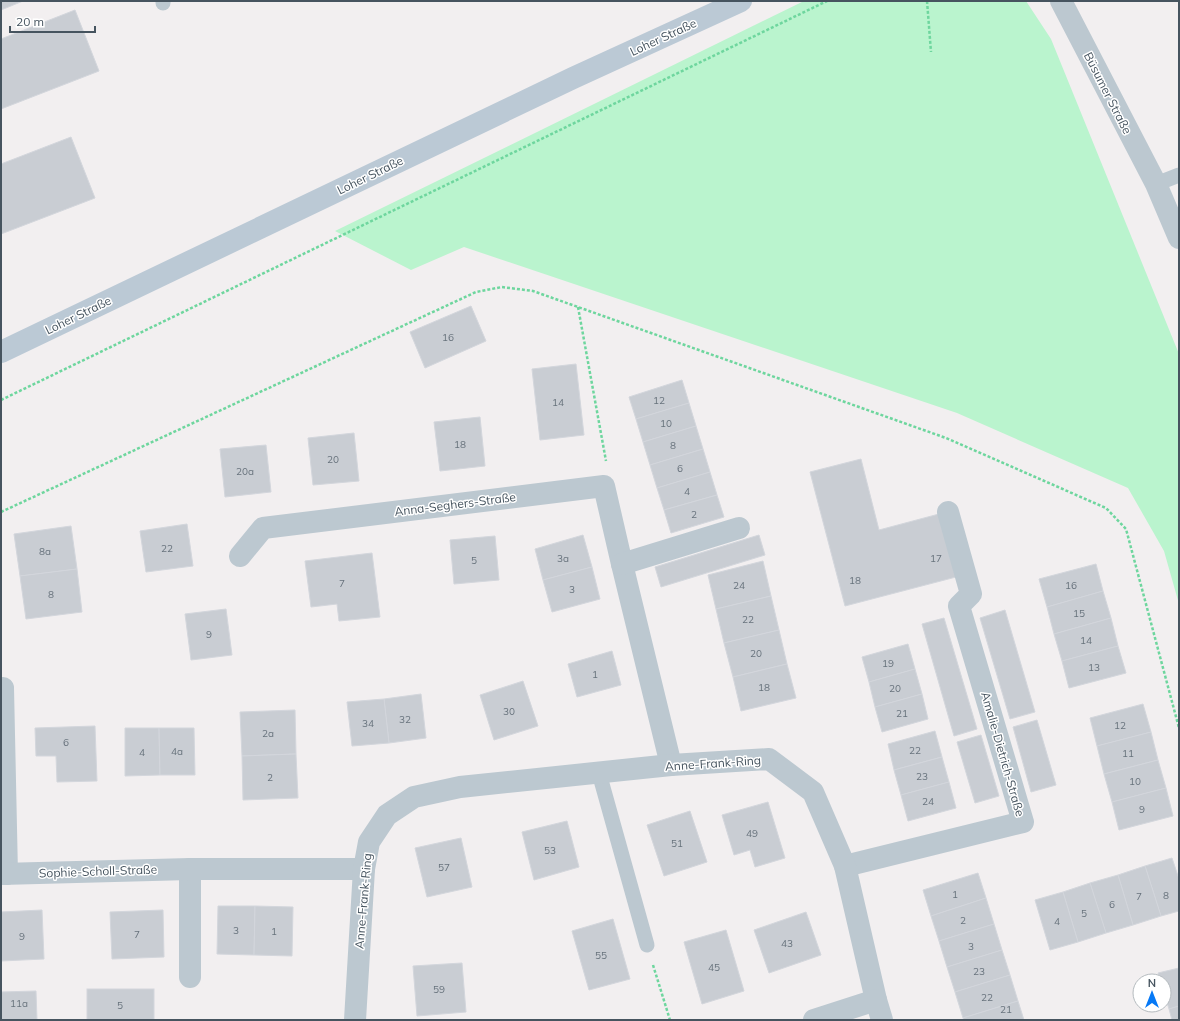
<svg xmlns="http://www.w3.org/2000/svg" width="1180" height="1021" font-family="Mulish,sans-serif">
	<rect width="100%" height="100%" fill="#f2eff0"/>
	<polygon fill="#baf4ce" points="804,1 1026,1 1051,39 1179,354 1179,604 1164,551 1128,488 957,413 464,247 411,270 335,231"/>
	<g fill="#c9cdd3" stroke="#d3d6dc">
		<polygon points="1,1 23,1 1,10"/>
		<polygon points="75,10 99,71 1,109 1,39"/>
		<polygon points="71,137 95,198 1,234 1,164"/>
		<polygon points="471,306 486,341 425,368 410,332"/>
		<polygon points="576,364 584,435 540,440 532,369"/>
		<polygon points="682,380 689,403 636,419 629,397"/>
		<polygon points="689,403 696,426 643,442 636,419"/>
		<polygon points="480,417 485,466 440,471 434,422"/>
		<polygon points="696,426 703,449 650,465 643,442"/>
		<polygon points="354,433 359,481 313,485 308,438"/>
		<polygon points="266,445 271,492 225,497 220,449"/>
		<polygon points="703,449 710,472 657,488 650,465"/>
		<polygon points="861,459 879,530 939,514 956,577 845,606 810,472"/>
		<polygon points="710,472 717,495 664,510 657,488"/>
		<polygon points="717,495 724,517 671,533 664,510"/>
		<polygon points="187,524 193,566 146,572 140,531"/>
		<polygon points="71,526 77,569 20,576 14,534"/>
		<polygon points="583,535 592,567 543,580 535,549"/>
		<polygon points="759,535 765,555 661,587 655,567"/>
		<polygon points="495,536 499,580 454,584 450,540"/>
		<polygon points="372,553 380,617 339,621 337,604 311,607 305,561"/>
		<polygon points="763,561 771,596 716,609 708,575"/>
		<polygon points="1096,564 1103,591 1047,607 1039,579"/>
		<polygon points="592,567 600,599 552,612 543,580"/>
		<polygon points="77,569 82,612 26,619 20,576"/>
		<polygon points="1103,591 1111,618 1054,634 1047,607"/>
		<polygon points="771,596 779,630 724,643 716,609"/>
		<polygon points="226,609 232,655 191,660 185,614"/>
		<polygon points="1005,610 1035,712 1010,719 980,618"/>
		<polygon points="944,618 977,729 954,736 922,624"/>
		<polygon points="1111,618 1118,646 1062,661 1054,634"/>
		<polygon points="779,630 787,664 733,677 724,643"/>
		<polygon points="908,644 915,669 869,682 862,657"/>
		<polygon points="1118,646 1126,673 1069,688 1062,661"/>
		<polygon points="612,651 621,685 577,697 568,664"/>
		<polygon points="787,664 796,698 741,711 733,677"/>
		<polygon points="915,669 922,694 875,707 869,682"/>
		<polygon points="523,681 538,726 494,740 480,695"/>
		<polygon points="421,694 426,738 389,743 384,699"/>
		<polygon points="922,694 928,719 882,732 875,707"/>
		<polygon points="384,699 389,743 352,746 347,702"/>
		<polygon points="1143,704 1151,732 1097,746 1090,718"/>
		<polygon points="295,710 296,754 242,756 240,712"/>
		<polygon points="1037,720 1056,785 1031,792 1013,727"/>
		<polygon points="95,726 97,781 57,782 56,756 36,756 35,728"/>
		<polygon points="125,728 159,728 160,775 125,776"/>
		<polygon points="159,728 194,728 195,775 160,775"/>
		<polygon points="935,731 942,757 894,770 888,744"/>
		<polygon points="1151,732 1158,760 1104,774 1097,746"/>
		<polygon points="981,735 999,796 975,803 957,742"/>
		<polygon points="296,754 298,798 243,800 242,756"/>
		<polygon points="942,757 949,782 901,795 894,770"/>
		<polygon points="1158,760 1166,788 1112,802 1104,774"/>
		<polygon points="949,782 956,808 908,821 901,795"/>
		<polygon points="1166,788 1173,816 1119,830 1112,802"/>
		<polygon points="768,802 785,858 755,867 750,850 734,855 722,815"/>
		<polygon points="690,811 707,862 664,876 647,825"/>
		<polygon points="567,821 579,867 534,880 522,832"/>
		<polygon points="461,838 472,887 427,897 415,848"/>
		<polygon points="1172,858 1179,879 1179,911 1161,916 1145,866"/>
		<polygon points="1145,866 1161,916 1133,925 1118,875"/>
		<polygon points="978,873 986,898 931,916 923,890"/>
		<polygon points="1118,875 1133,925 1106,933 1090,883"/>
		<polygon points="1090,883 1106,933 1078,942 1063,892"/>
		<polygon points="1063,892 1078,942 1050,950 1035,900"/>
		<polygon points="986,898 994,924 939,941 931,916"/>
		<polygon points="218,906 255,906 254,955 217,954"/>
		<polygon points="255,906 293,907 292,956 254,955"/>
		<polygon points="42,910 44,959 1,961 1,912"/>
		<polygon points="163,910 164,957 112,959 110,912"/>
		<polygon points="806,912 821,955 769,973 754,930"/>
		<polygon points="613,919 630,979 589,990 572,931"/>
		<polygon points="994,924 1002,950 947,967 939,941"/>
		<polygon points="726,930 744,991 702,1004 684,942"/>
		<polygon points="1002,950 1010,975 955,992 947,967"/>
		<polygon points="462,963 466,1012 417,1016 413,966"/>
		<polygon points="1179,968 1179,1006 1169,1009 1164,993 1164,981 1161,981 1158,973"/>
		<polygon points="1010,975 1018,1001 963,1018 955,992"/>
		<rect x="87" y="989" width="67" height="31"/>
		<polygon points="36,991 37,1020 1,1020 1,992"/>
		<polygon points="1018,1001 1024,1020 964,1020 963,1018"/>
		<polygon points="1179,1006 1179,1020 1172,1020 1169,1009"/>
	</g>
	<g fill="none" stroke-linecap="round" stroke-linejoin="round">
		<g stroke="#6ed69e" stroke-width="2.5" stroke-dasharray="3 2" stroke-linecap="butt">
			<polyline points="927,1 931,52"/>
			<polyline points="578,307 606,461"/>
			<polyline points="1,400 827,1"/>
			<polyline points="1,512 476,292 502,287 533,291 946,438 1106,508 1126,529 1179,728"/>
			<polyline points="653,965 670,1020"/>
		</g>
		<g stroke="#bcc8d0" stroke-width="15">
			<polyline points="163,1 163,3"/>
			<polyline points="1156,184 1179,175"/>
			<polyline points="599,773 647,945"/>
		</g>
		<g stroke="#bcc8d0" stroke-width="22">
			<polyline points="240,556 263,528 604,486 622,564 671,765"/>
			<polyline points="622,564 739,528"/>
			<polyline points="3,688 7,874"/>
			<polyline points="845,866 1023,822 959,606 971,594 948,512"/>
			<polyline points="190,869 190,977"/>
			<polyline points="1,874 190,869 364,869"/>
			<polyline points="355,1020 364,869 369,842 387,815 414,797 460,787 671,765 769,759 813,792 845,866 876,1000 882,1020"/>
			<polyline points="814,1020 876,1000"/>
		</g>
		<polyline stroke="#bcc8d0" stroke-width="22" points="1061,1 1156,184 1179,238"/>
		<polyline stroke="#bbc9d5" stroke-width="22" points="1,352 573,78 741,1"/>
	</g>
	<g text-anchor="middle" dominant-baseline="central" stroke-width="3" stroke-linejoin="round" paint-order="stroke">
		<g font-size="10" fill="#67727c">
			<text x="448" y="337">16</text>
			<text x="659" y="400">12</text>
			<text x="558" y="402">14</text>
			<text x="666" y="423">10</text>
			<text x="460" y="444">18</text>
			<text x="673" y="445">8</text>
			<text x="333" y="459">20</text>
			<text x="680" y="468">6</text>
			<text x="245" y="471">20a</text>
			<text x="687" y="491">4</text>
			<text x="694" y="514">2</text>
			<text x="167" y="548">22</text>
			<text x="45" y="551">8a</text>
			<text x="563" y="558">3a</text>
			<text x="936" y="558">17</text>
			<text x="474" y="560">5</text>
			<text x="855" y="580">18</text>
			<text x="342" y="583">7</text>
			<text x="739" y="585">24</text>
			<text x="1071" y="585">16</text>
			<text x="572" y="589">3</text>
			<text x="51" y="594">8</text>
			<text x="1079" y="613">15</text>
			<text x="748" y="619">22</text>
			<text x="209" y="634">9</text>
			<text x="1086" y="640">14</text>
			<text x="756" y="653">20</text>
			<text x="888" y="663">19</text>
			<text x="1094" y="667">13</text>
			<text x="595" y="674">1</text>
			<text x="764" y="687">18</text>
			<text x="895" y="688">20</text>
			<text x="509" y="711">30</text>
			<text x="902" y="713">21</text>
			<text x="405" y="719">32</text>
			<text x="368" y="723">34</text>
			<text x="1120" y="725">12</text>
			<text x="268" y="733">2a</text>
			<text x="66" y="742">6</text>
			<text x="915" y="750">22</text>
			<text x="177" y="751">4a</text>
			<text x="142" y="752">4</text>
			<text x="1128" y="753">11</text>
			<text x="922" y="776">23</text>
			<text x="270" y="777">2</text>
			<text x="1135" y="781">10</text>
			<text x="928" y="801">24</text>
			<text x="1142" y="809">9</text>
			<text x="752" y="833">49</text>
			<text x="677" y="843">51</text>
			<text x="550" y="850">53</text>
			<text x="444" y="867">57</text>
			<text x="955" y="894">1</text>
			<text x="1166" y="895">8</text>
			<text x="1139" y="896">7</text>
			<text x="1112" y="904">6</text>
			<text x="1084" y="913">5</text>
			<text x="963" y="920">2</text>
			<text x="1057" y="921">4</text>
			<text x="236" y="930">3</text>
			<text x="274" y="931">1</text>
			<text x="137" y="934">7</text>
			<text x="22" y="936">9</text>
			<text x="787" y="943">43</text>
			<text x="971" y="946">3</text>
			<text x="601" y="955">55</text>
			<text x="714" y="967">45</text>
			<text x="979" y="971">23</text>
			<text x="439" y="989">59</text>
			<text x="987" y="997">22</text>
			<text x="19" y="1003">11a</text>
			<text x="120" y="1005">5</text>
			<text x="1006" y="1009">21</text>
		</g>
		<g font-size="12" fill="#46545f" stroke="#fff">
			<text transform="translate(663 37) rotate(-25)">Loher Straße</text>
			<text transform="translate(1108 93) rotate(63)">Büsumer Straße</text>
			<text transform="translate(370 175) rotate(-26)">Loher Straße</text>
			<text transform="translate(78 315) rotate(-26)">Loher Straße</text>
			<text transform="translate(455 504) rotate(-7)">Anna-Seghers-Straße</text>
			<text transform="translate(1003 754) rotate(74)">Amalie-Dietrich-Straße</text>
			<text transform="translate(713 763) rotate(-4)">Anne-Frank-Ring</text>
			<text transform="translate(98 871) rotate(-2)">Sophie-Scholl-Straße</text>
			<text transform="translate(363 901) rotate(-85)">Anne-Frank-Ring</text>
		</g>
	</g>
	<rect width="1180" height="1021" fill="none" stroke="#46545f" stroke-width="4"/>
	<g transform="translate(1152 993)"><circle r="19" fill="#ffffff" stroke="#b5bbbf"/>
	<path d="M0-3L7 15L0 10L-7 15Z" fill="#0679f6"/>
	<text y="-6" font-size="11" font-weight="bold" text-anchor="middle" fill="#46545f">N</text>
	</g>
	<path d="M10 26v6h85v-6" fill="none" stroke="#46545f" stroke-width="2"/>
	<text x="16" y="26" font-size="12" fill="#46545f" stroke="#ffffff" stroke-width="3" paint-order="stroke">20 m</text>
</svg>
